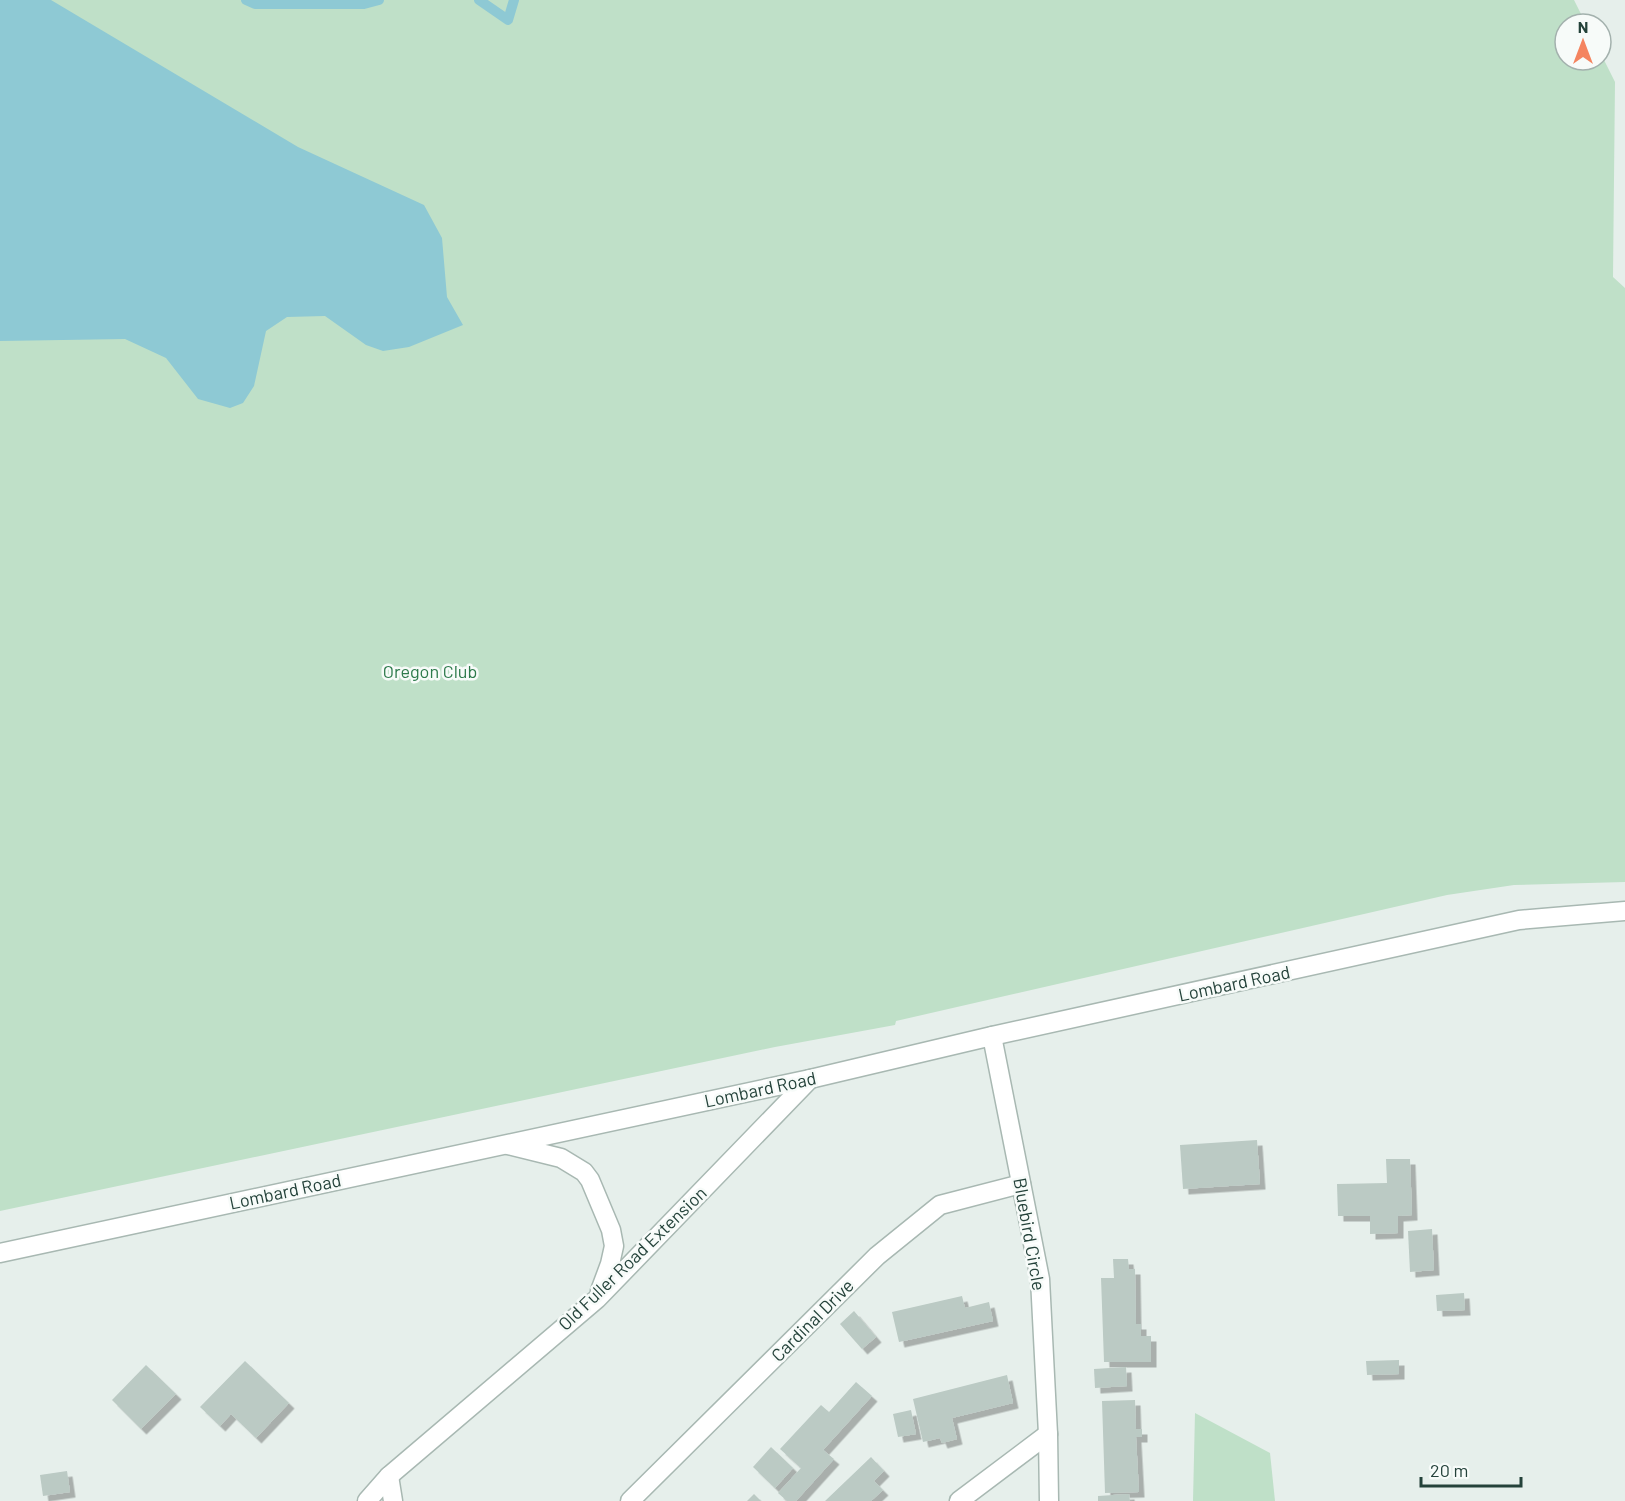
<svg xmlns="http://www.w3.org/2000/svg" width="1625" height="1501" font-family="Barlow,sans-serif">
	<defs>
		<filter id="shadow"><feDropShadow dx="5.5" dy="5.5" stdDeviation="0" flood-color="#0004"/></filter>
	</defs>
	<rect width="100%" height="100%" fill="#e6efeb"/>
	<g fill="#bfe0c8">
		<polygon points="0,0 1574,0 1586,24 1565,24 1565,60 1601,60 1601,54 1615,82 1613,277 1625,288 1625,882 1514,885 1447,895 896,1021 895,1025 775,1047 0,1211"/>
		<polygon points="1195,1413 1270,1453 1275,1501 1193,1501"/>
	</g>
	<polygon fill="#8ec9d4" points="0,0 51,0 298,147 424,205 442,238 447,297 463,325 409,347 383,351 366,345 325,316 287,317 266,331 254,386 243,403 230,408 198,399 166,358 125,339 0,341"/>
	<g fill="none" stroke-linecap="round" stroke-linejoin="round">
		<g stroke="#8ec9d4" stroke-width="10">
			<polyline points="246,0 255,4 364,4 379,0"/>
			<polyline points="479,0 508,20 514,0"/>
		</g>
	</g>
	<g fill="#bbcac4" filter="url(#shadow)">
		<polygon points="1257,1140 1260,1184 1183,1189 1180,1145"/>
		<polygon points="1386,1159 1410,1159 1412,1215 1398,1216 1398,1233 1370,1234 1370,1216 1338,1216 1337,1184 1387,1183"/>
		<polygon points="1432,1229 1434,1270 1410,1272 1408,1231"/>
		<polygon points="1113,1259 1128,1259 1129,1269 1135,1269 1136,1324 1141,1324 1141,1336 1151,1336 1151,1362 1104,1362 1101,1278 1114,1278"/>
		<polygon points="1464,1293 1465,1310 1437,1311 1436,1295"/>
		<polygon points="962,1296 965,1308 989,1302 993,1321 899,1342 892,1312"/>
		<polygon points="854,1311 876,1337 862,1349 840,1324"/>
		<polygon points="1399,1360 1399,1374 1367,1375 1366,1361"/>
		<polygon points="245,1361 289,1403 256,1438 231,1414 220,1426 200,1407"/>
		<polygon points="146,1365 176,1394 141,1429 112,1400"/>
		<polygon points="1126,1367 1127,1386 1095,1388 1094,1369"/>
		<polygon points="1007,1375 1013,1403 952,1418 957,1439 942,1443 940,1438 923,1442 913,1399"/>
		<polygon points="856,1382 872,1396 823,1450 834,1459 796,1501 787,1501 778,1493 801,1468 780,1449 821,1405 829,1412"/>
		<polygon points="1135,1400 1136,1429 1142,1429 1142,1437 1136,1437 1139,1492 1105,1493 1102,1401"/>
		<polygon points="911,1410 916,1434 898,1437 893,1414"/>
		<polygon points="771,1447 793,1468 775,1488 753,1467"/>
		<polygon points="871,1457 884,1471 874,1481 883,1490 871,1501 825,1501"/>
		<polygon points="67,1471 70,1492 43,1496 40,1475"/>
		<polygon points="754,1494 761,1501 747,1501"/>
		<polygon points="1129,1494 1130,1501 1098,1501 1098,1496"/>
	</g>
	<g fill="none" stroke-linecap="round" stroke-linejoin="round">
		<defs>
			<g id="minor">
				<polyline points="992,1036 1040,1279 1048,1434 1049,1501"/>
				<polyline points="508,1145 561,1158 584,1172 590,1180 611,1230 614,1246 610,1264 600,1291"/>
				<polyline points="0,1253 810,1079 992,1036 1519,920 1625,911"/>
				<polyline points="389,1476 393,1501"/>
				<polyline points="367,1501 389,1476 597,1299 810,1079"/>
				<polyline points="630,1501 877,1256 940,1205 1021,1184"/>
				<polyline points="959,1501 1048,1434"/>
			</g>
		</defs>
		<use href="#minor" stroke="#a8b8b2" stroke-width="21"/>
		<use href="#minor" stroke="#fff" stroke-width="18"/>
	</g>
	<g text-anchor="middle" dominant-baseline="central" stroke-width="5" stroke-linejoin="round" paint-order="stroke">
		<g font-size="18" fill="#2d7a4b" stroke="#f7fbf9">
			<text x="430" y="671">Oregon Club</text>
		</g>
		<g font-size="18" fill="#24423a" stroke="#f7fbf9">
			<text transform="translate(1234 983) rotate(-12)">Lombard Road</text>
			<text transform="translate(760 1089) rotate(-12)">Lombard Road</text>
			<text transform="translate(285 1191) rotate(-12)">Lombard Road</text>
			<text transform="translate(1030 1234) rotate(80)">Bluebird Circle</text>
			<text transform="translate(632 1258) rotate(-44)">Old Fuller Road Extension</text>
			<text transform="translate(812 1320) rotate(-45)">Cardinal Drive</text>
		</g>
	</g>
	<g transform="translate(1583 42)"><circle r="28" fill="#f7fbf9" stroke="#a3b1ad" stroke-width="1.5"/>
	<path d="M0-4.5L10 22L0 15L-10 22Z" fill="#f4845f"/>
	<text y="-9" font-size="16" font-weight="bold" text-anchor="middle" fill="#24423a">N</text>
	</g>
	<path d="M1421 1477v9h100v-9" fill="none" stroke="#24423a" stroke-width="3"/>
	<text x="1430" y="1477" font-size="18" fill="#24423a" stroke="#f7fbf9" stroke-width="4.5" paint-order="stroke">20 m</text>
</svg>
